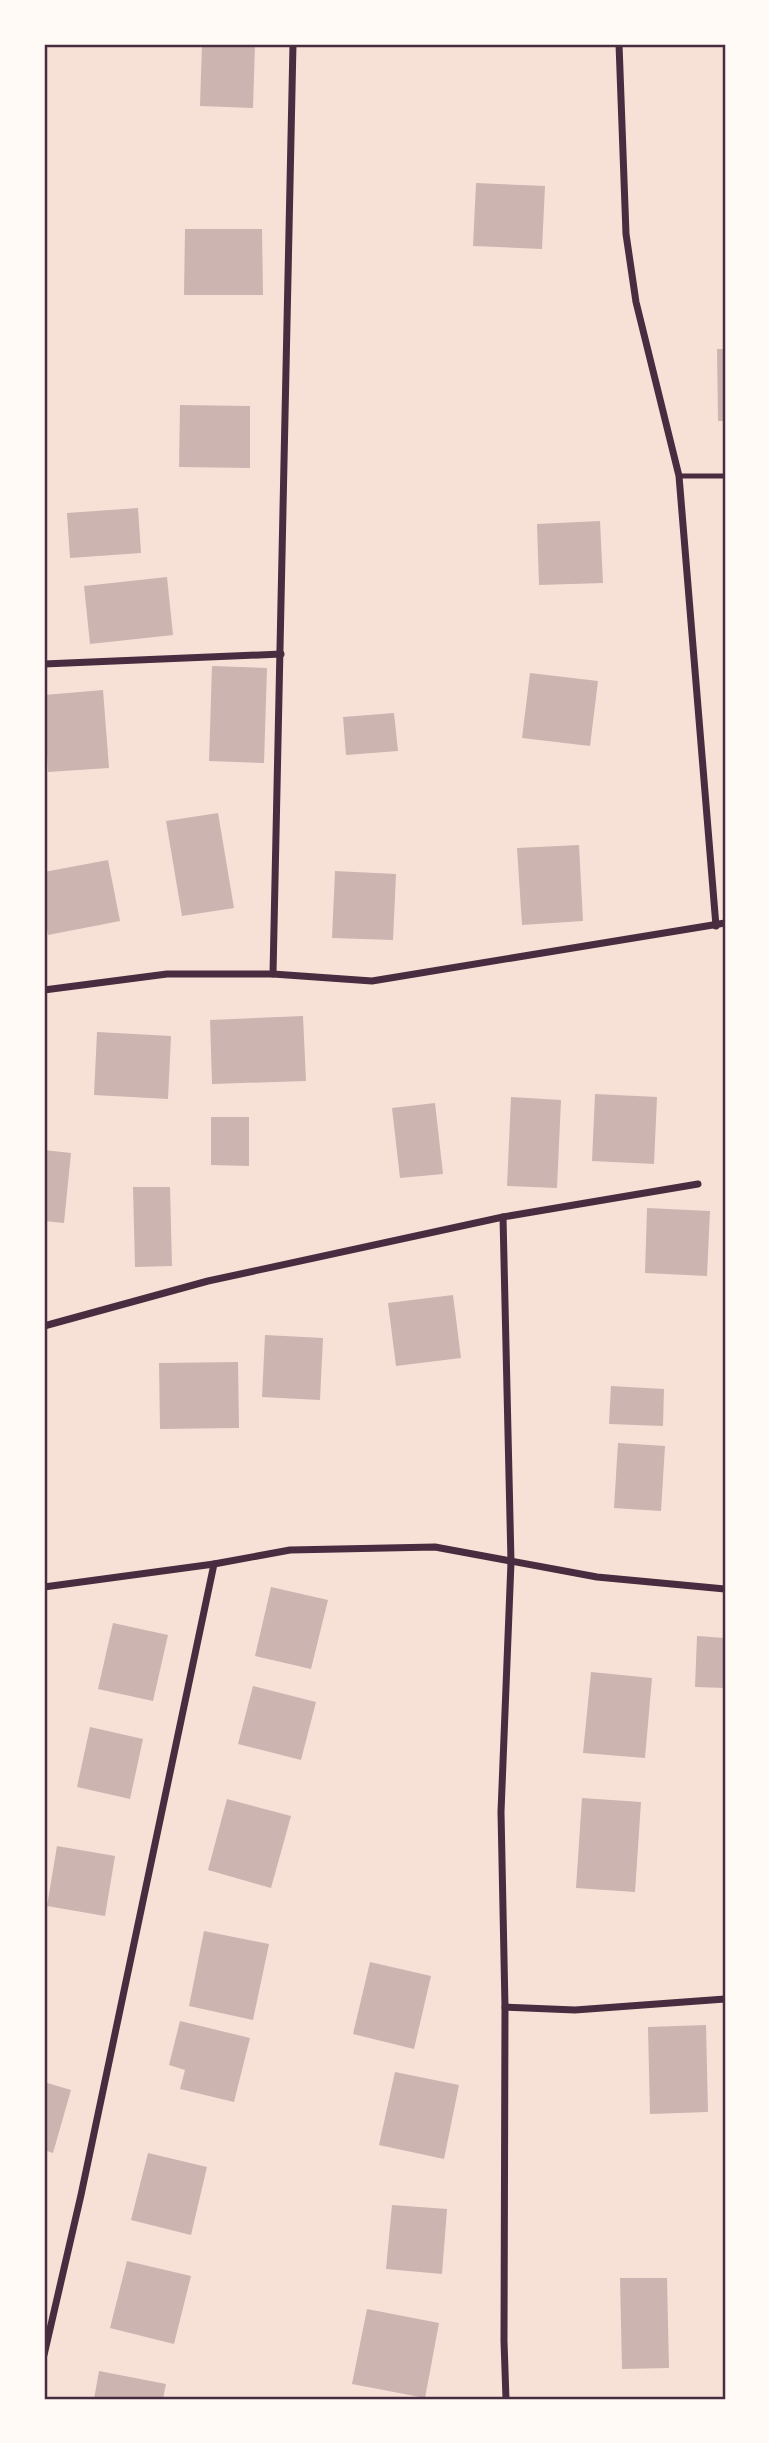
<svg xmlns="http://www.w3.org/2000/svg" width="769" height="2443" font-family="Overpass,sans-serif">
	<rect width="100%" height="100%" fill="#f7e1d7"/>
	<g fill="#ccb4b1">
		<polygon points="202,44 255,44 253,108 200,106"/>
		<polygon points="476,183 545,186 542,249 473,246"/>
		<polygon points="185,229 262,229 263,295 184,295"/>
		<polygon points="717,349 725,349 725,421 718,421"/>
		<polygon points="180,405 250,406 250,468 179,467"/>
		<polygon points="138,508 141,553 70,558 67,513"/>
		<polygon points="600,521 603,583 539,585 537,524"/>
		<polygon points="167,577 173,635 90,644 84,586"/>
		<polygon points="212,666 267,668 264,763 209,761"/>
		<polygon points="530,673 598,681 590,746 522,738"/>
		<polygon points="103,690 109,768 48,772 44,695"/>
		<polygon points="394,713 398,751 346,755 343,717"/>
		<polygon points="218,813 234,908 182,916 166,821"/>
		<polygon points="579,845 583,921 522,925 517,848"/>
		<polygon points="108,860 120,921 48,935 44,909 44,872"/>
		<polygon points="335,871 396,874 393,940 332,938"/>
		<polygon points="303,1016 306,1081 212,1084 210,1020"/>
		<polygon points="97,1032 171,1036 168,1099 94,1095"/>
		<polygon points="595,1094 657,1097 654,1164 592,1161"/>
		<polygon points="511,1097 561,1100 557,1188 507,1186"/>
		<polygon points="435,1103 443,1174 400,1178 392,1108"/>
		<polygon points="211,1117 249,1117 249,1166 211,1165"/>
		<polygon points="44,1150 71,1153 64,1223 44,1221"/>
		<polygon points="133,1187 170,1187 172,1266 135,1267"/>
		<polygon points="647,1208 710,1211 707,1276 645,1273"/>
		<polygon points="453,1295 461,1358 396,1366 388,1303"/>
		<polygon points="265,1335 323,1338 320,1400 262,1397"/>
		<polygon points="238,1362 239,1428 160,1429 159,1363"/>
		<polygon points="611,1386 664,1389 663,1426 609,1424"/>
		<polygon points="618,1443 665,1446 661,1511 614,1508"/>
		<polygon points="271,1587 328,1600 311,1669 255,1656"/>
		<polygon points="113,1623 168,1635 153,1701 98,1689"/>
		<polygon points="697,1636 725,1638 725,1688 695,1687"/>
		<polygon points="591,1672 652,1678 645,1758 583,1753"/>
		<polygon points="253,1686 316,1702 301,1760 238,1744"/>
		<polygon points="90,1727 143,1739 130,1799 77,1787"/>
		<polygon points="582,1798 641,1802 635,1892 576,1888"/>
		<polygon points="227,1799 291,1816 271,1888 208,1870"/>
		<polygon points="57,1846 115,1856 105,1916 47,1906"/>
		<polygon points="204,1931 269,1944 253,2020 189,2006"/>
		<polygon points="370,1962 431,1976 414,2049 353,2034"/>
		<polygon points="180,2021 250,2038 234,2102 180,2089 185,2070 169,2065"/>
		<polygon points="706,2025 708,2112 650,2114 648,2027"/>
		<polygon points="395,2072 459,2085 444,2159 379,2145"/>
		<polygon points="44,2082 71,2090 53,2153 44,2150"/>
		<polygon points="148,2153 207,2167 191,2235 131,2220"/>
		<polygon points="392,2205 447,2209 442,2274 386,2269"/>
		<polygon points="127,2261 191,2276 174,2344 110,2328"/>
		<polygon points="620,2278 667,2278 669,2368 622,2369"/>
		<polygon points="367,2309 439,2323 425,2398 352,2384"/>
		<polygon points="99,2371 166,2384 163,2399 94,2399"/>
	</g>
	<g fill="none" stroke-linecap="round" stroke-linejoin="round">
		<polyline stroke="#4a2c40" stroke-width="5" points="679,476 725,476"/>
		<g stroke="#4a2c40" stroke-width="7">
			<polyline points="619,44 626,234 636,302 679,476 716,926"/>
			<polyline points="44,664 281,654"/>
			<polyline points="273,974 293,44"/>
			<polyline points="44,990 167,974 273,974 372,981 725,923"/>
			<polyline points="503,1217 511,1562 501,1812 505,2007 504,2341 506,2399"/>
			<polyline points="44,1326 208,1281 503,1217 698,1184"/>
			<polyline points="44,1587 214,1564 290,1550 435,1547 597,1577 725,1589"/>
			<polyline points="505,2007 575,2010 725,1999"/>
			<polyline points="44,2355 81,2195 214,1564"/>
		</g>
	</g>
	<rect width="769" height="2443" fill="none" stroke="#fffaf5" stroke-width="91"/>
	<rect x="46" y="46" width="678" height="2352" fill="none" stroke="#4a2c40" stroke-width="2.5"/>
</svg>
